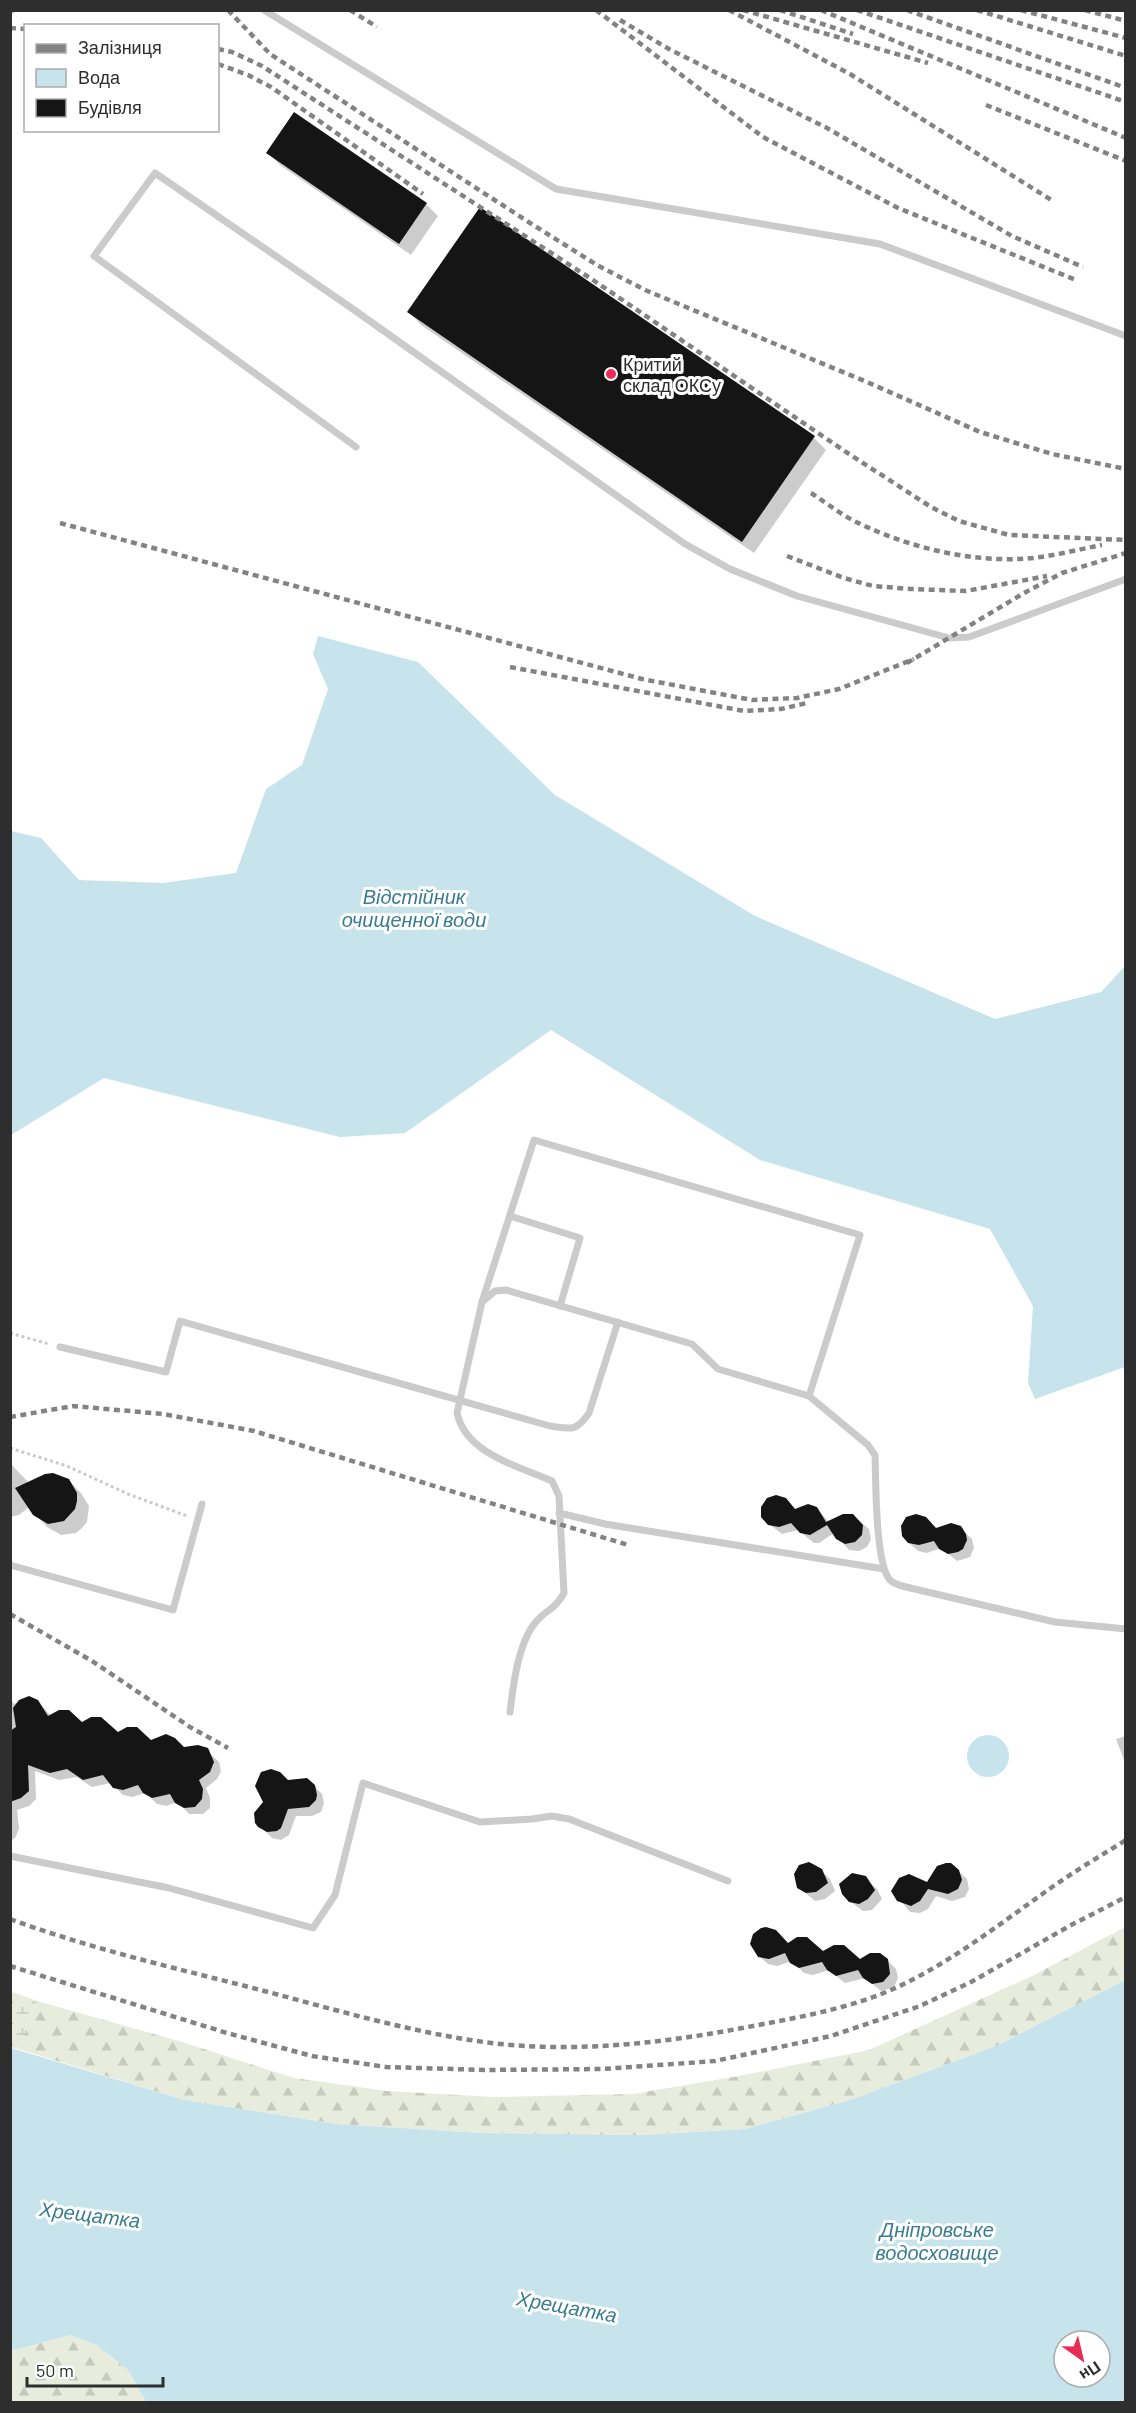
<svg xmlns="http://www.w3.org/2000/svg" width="1136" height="2413" font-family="Barlow,sans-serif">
	<defs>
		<pattern id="forest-firs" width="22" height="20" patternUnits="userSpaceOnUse" patternTransform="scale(1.5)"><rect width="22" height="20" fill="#e7ecdc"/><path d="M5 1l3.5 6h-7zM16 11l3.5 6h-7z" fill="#c6cbbd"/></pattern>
		<pattern id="wetland-marsh" width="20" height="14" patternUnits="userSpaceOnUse" patternTransform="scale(1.5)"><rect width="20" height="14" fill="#e7ecdc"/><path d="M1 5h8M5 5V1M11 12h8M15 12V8" fill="none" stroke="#c6cbbd"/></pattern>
	</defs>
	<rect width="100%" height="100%" fill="#fff"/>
	<g fill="url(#forest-firs)">
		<polygon points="1125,1927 1125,1980 996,2046 850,2100 745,2129 643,2135 482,2133 337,2124 185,2100 18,2049 37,2001 182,2042 294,2078 387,2091 494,2097 633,2094 739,2076 869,2050 1032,1976"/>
		<polygon points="70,2335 97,2345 128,2370 146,2402 11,2402 11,2351"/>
	</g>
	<polygon fill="url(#wetland-marsh)" points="10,1991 37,2001 18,2049 11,2048"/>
	<g fill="#c7e3ec" fill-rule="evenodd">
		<polygon points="318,636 418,662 555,795 755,916 995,1019 1101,992 1125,966 1125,1367 1035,1399 1028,1383 1033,1306 990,1229 760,1160 551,1030 405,1133 340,1137 104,1078 11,1135 11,831 41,838 79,880 163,883 236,873 266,789 302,765 328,689 313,654"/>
		<circle cx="988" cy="1756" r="21"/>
		<path d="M 1125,1980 L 1125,2402 L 146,2402 L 128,2370 L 97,2345 L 70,2335 L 11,2351 L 11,2048 L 185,2100 L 337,2124 L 482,2133 L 643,2135 L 745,2129 L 850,2100 L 996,2046 ZM 1064,2341 L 1100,2341 L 1100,2377 L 1064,2377 Z"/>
	</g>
	<g fill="#0003">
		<polygon points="268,153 426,204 438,216 411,255 280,165"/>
		<polygon points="409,312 814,438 826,450 754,553 421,325"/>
		<polygon points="10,1463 29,1483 68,1480 81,1493 89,1506 87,1522 82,1528 76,1533 61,1535 47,1527 29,1507 19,1515 10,1517"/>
		<polygon points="795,1511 820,1512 829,1522 852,1515 869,1529 871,1539 867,1547 859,1551 849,1550 834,1533 819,1543 814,1543 798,1530 782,1534 765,1521"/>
		<polygon points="936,1530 963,1531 972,1539 974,1548 970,1557 957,1561 941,1548 927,1553 918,1551 905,1539"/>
		<polygon points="10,1698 14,1704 24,1699 41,1705 51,1716 117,1733 183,1748 203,1747 219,1762 221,1771 217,1779 206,1788 210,1798 210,1808 203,1814 189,1814 178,1802 166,1806 157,1804 146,1793 132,1797 123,1795 111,1783 92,1787 77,1777 59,1780 35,1771 36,1799 29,1806 17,1810 19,1829 15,1838 10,1841"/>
		<polygon points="1126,1736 1126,1765 1116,1739"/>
		<polygon points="287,1781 314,1786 322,1794 324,1803 321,1812 312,1816 296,1816 289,1835 281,1840 272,1838 263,1829"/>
		<polygon points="809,1863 814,1864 830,1879 835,1891 825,1899 815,1901 798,1887"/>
		<polygon points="958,1871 967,1879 969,1889 965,1897 952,1901 936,1896 928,1909 920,1913 910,1912 893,1891 928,1884"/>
		<polygon points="852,1875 861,1875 877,1889 882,1899 872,1910 863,1911 846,1898"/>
		<polygon points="787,1945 859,1961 887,1960 896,1969 898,1978 894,1987 881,1991 865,1978 845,1983 829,1970 813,1975 804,1973 792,1961 777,1966 768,1964 759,1956"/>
	</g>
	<g fill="#151515">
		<polygon points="294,112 427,203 399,244 266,153"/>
		<polygon points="480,207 815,436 742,542 407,312"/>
		<polygon points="53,1473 69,1479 77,1493 77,1501 75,1509 64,1521 48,1524 33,1515 15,1488 45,1474"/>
		<polygon points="776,1495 786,1498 795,1509 808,1504 817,1507 826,1522 843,1514 853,1514 863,1525 862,1535 855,1542 845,1544 836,1539 827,1525 810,1535 800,1533 791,1523 779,1527 768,1525 761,1517 761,1507 767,1498"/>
		<polygon points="916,1514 926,1517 936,1528 951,1523 961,1526 966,1534 967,1540 963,1549 958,1552 948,1554 939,1549 934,1541 919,1545 908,1543 902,1536 901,1526 906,1517"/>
		<polygon points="29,1696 38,1700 48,1716 59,1710 69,1710 82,1722 91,1717 101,1717 118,1732 127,1727 137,1727 151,1740 166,1734 175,1738 184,1747 198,1745 208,1748 214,1762 210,1772 199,1780 203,1789 202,1799 195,1807 184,1808 175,1803 170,1794 152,1798 143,1793 138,1785 123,1790 113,1788 103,1775 83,1780 67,1769 50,1773 28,1765 29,1791 21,1798 10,1802 10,1731 16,1727 13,1708 19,1700"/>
		<polygon points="271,1769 280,1772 288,1780 307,1778 315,1785 317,1795 316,1800 309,1807 288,1809 281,1828 277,1831 267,1832 258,1827 255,1823 254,1813 263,1802 255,1786 261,1772"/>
		<polygon points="809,1862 822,1869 828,1883 816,1892 806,1893 797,1888 794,1874 799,1865"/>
		<polygon points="946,1863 951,1863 959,1870 962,1880 958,1889 948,1894 928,1889 920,1901 911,1906 897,1901 891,1891 899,1878 909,1874 927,1882 937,1866"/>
		<polygon points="852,1873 866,1876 875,1890 868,1899 859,1904 849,1902 842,1894 839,1884"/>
		<polygon points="761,1928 766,1927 776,1930 788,1943 797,1937 807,1937 823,1951 834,1945 844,1945 860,1959 870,1953 880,1953 888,1959 890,1974 883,1982 872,1984 863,1978 858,1970 836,1976 827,1970 822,1962 799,1968 790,1963 785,1953 769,1959 758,1957 750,1944 753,1934"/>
	</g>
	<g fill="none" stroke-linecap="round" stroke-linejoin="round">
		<g stroke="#cbcbcb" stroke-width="3" stroke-dasharray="3 3" stroke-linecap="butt">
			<polyline points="10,1333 49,1344"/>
			<polyline points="10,1448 67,1466 128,1494 187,1516"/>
		</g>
		<g stroke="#cbcbcb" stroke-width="7">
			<polyline points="264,10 556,189 880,244 1126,336"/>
			<polyline points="10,11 12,10"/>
			<polyline points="356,447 94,256 155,173 350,307 685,544 730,569 797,596 949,638 969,637 1126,579"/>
			<polyline points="510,1216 580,1238 560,1306"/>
			<polyline points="482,1302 534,1140 860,1235 809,1396"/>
			<path d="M 60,1347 L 166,1372 L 180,1321 L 550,1426 C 571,1429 576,1432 589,1413 L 618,1322"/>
			<polyline points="559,1513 605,1524 884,1569"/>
			<polyline points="10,1565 173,1610 202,1504"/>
			<path d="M 510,1712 C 513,1686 518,1644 535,1623 C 545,1610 555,1610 564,1593 L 559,1496 L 552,1481 C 518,1466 466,1454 457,1413 L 482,1302 L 495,1291 L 506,1290 L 692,1344 L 718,1369 L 809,1396 L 868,1445 L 875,1455 C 876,1479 875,1564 890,1580 C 892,1582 899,1585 902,1586 L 1055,1622 L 1126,1629"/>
			<polyline points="10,1856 169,1888 313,1928 335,1895 363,1783 480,1822 532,1819 552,1816 569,1819 728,1881"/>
		</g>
		<g stroke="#838383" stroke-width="4.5" stroke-dasharray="6 4.5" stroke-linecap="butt">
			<polyline points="228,10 270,54 530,223 597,265 645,290 867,382 980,432 1052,454 1126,469"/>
			<polyline points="350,10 377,27"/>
			<polyline points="596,10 763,137 898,208 1076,280"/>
			<polyline points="729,10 850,74 1053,201"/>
			<polyline points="743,10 928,63"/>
			<polyline points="780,10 853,34"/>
			<polyline points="821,10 1126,138"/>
			<polyline points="857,10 1126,102"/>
			<polyline points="907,10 1126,88"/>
			<polyline points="977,10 1126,56"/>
			<polyline points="1021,10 1126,38"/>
			<polyline points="1085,10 1126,21"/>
			<polyline points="620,20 669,49 827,128 1012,236 1083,267"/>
			<polyline points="10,28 26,29"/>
			<polyline points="218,49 232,52 262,66 593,280 846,452 931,507 959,521 1009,535 1126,540"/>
			<polyline points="218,64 248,75 271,87 423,194"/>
			<polyline points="986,105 1126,161"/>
			<path d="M 811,493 C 825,502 839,513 854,521 C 905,546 963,561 1019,559 C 1047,558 1075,550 1102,545"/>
			<polyline points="60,523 642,679 752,700 797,698 839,689 914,659"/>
			<polyline points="787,556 844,578 873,586 911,589 966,591 1047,576"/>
			<polyline points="907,663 1024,593 1062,573 1126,553"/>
			<polyline points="510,667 744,711 781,709 807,703"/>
			<polyline points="10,1417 73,1406 163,1414 254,1431 628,1545"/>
			<polyline points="10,1614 92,1661 190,1727 228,1748"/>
			<path d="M 10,1919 C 86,1947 166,1966 245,1986 C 319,2005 394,2028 470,2040 C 564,2055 660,2044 753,2026 C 800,2017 847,2009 891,1990 C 945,1966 993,1929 1041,1895 C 1068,1875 1097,1858 1126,1840"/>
			<polyline points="10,1966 227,2033 312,2056 386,2067 485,2070 603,2069 715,2061 831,2036 920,2006 971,1982 1073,1924 1126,1897"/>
		</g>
	</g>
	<circle fill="#e92c53" stroke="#fff" stroke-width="2" cx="611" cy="374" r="6"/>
	<g text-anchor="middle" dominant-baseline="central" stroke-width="6" stroke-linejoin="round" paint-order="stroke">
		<g font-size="18" fill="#2e2e2e" stroke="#fff" text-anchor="start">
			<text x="623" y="364">Критий<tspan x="623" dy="21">склад ОКСу</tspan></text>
		</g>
		<g font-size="20" font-style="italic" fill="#3a7c92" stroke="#fff">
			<text x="414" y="896">Відстійник<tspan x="414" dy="23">очищенної води</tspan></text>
			<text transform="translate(90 2214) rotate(7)">Хрещатка</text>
			<text x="937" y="2229">Дніпровське<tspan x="937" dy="23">водосховище</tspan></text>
			<text transform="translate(567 2306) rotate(10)">Хрещатка</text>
		</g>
	</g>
	<rect width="1136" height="2413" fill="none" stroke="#2e2e2e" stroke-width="24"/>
	<rect x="24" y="24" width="195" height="108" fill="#ffffff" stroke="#ababab" stroke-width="1.5"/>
	<rect x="36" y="44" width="30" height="9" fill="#838383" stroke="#ababab" stroke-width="1.5"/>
	<text x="78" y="54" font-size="18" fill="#2e2e2e">Залізниця</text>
	<rect x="36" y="69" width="30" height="18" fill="#c7e3ec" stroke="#ababab" stroke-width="1.5"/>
	<text x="78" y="84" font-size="18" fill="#2e2e2e">Вода</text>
	<rect x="36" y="99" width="30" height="18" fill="#151515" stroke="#ababab" stroke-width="1.5"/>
	<text x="78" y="114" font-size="18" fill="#2e2e2e">Будівля</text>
	<g transform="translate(1082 2359) rotate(146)"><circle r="28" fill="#ffffff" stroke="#ababab" stroke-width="1.5"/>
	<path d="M0-4.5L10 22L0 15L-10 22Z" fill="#e92c53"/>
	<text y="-9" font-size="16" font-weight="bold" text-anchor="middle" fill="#2e2e2e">Пн</text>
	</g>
	<path d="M27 2377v9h136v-9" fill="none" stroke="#2e2e2e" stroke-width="3"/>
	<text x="36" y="2377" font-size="18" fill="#2e2e2e" stroke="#ffffff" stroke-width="4.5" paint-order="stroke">50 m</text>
</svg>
